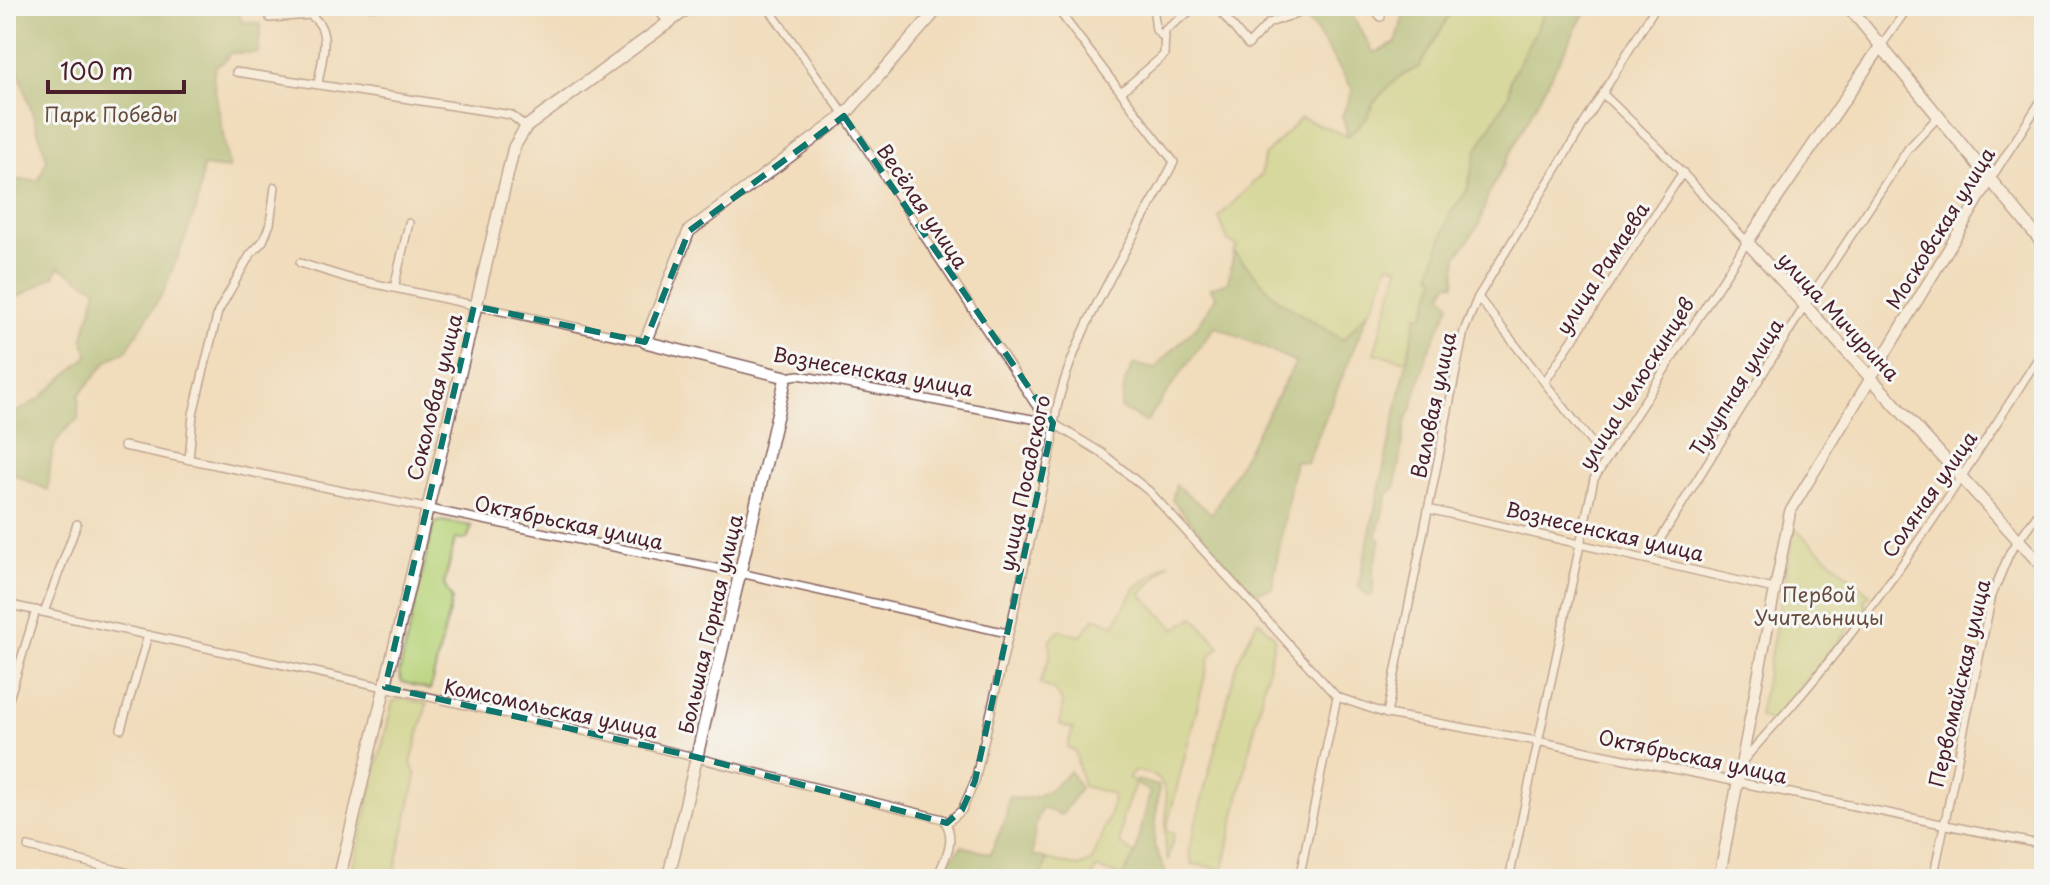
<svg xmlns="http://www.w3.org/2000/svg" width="2050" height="885" font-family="'Playpen Sans',sans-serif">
	<rect width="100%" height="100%" fill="#f6f6f2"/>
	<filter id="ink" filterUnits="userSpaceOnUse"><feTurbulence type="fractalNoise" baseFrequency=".0125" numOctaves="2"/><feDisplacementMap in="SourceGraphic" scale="16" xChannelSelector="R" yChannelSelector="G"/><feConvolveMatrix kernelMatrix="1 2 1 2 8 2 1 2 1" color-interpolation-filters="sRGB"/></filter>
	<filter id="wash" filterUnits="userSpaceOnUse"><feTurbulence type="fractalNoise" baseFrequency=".006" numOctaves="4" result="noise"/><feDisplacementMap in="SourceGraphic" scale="32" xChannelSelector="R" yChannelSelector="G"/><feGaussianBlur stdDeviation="1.8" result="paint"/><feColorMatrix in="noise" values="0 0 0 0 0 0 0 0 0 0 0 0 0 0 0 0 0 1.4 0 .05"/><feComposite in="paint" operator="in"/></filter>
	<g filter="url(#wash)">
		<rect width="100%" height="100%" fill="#f1dcbb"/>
		<g fill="#b8d379" stroke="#817952" stroke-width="2">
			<polygon points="1455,6 1548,6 1510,80 1509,95 1477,150 1467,191 1450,214 1431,273 1436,278 1424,315 1417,316 1406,361 1374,353 1399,268 1389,263 1373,306 1343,340 1278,300 1234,252 1237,246 1228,241 1219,217 1261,175 1264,156 1301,118 1348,136 1367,118 1374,102 1396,79 1419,67"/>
			<polygon points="442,521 472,526 467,539 455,539 444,585 452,599 430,690 402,682 399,674 434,523"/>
			<polygon points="1794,528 1870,595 1864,600 1867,607 1771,722 1759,716"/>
			<path d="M 1170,562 L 1141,594 L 1175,629 L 1194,617 L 1220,647 L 1210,656 L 1166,831 L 1174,833 L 1168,861 C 1157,823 1186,774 1135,771 L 1128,778 L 1135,783 L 1122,819 L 1120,844 L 1135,855 L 1122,879 L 1122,876 L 1096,868 L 1092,879 L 1041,879 L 1047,859 L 1080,867 L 1092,861 L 1111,811 L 1113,794 L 1083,786 L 1075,751 L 1067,747 L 1073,729 L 1060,724 L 1063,703 L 1055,691 L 1040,684 L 1050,656 L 1050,640 L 1060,630 L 1081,636 L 1095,617 L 1114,625 L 1136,587 Z"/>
			<polygon points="1258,620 1275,637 1223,869 1192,864 1189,850 1237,663"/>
			<polygon points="404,698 427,704 411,763 416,776 393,879 350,879 393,701"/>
		</g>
		<g fill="#92b569" stroke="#6e6a4a" stroke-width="2">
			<path d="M 6,6 L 237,6 L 241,21 L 261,24 L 258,53 L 230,53 L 224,62 L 216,65 L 213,77 L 229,169 L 203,166 L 197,207 L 164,291 L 126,351 L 108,360 L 79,395 L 78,419 C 49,440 51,457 48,490 L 13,474 L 6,477 L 6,418 L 39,399 L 88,356 L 83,339 L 97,289 L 59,267 L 54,276 L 6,304 L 6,193 L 15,180 L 39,180 L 47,159 L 6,32 Z"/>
			<polygon points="1292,6 1347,6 1374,53 1396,43 1406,6 1455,6 1419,67 1396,79 1374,102 1367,118 1348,136 1342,116 1353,90 1316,30"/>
			<polygon points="1548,6 1588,6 1488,195 1479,225 1457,256 1455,284 1449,283 1442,293 1450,305 1427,354 1411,411 1406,418 1395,488 1388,493 1376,537 1381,540 1373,569 1373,594 1369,597 1358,587 1417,315 1424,315 1436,279 1431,273 1450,214 1467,191 1477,150 1509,95 1510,80"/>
			<polygon points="1234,252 1278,300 1343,340 1370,309 1307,463 1295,461 1272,589 1252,593 1172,500 1176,485 1212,514 1296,362 1215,326 1146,422 1121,409 1125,382 1134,364 1154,369 1198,325 1216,297 1210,288 1228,282"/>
			<path d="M 1070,771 L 1080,788 L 1062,815 L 1042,808 L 1035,826 L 1033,855 L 1047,859 L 1041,879 L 932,879 L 962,846 L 990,854 L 1005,820 L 1009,797 C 1036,803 1051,791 1070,771 Z"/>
			<polygon points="1137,780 1159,786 1154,845 1169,879 1121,879 1135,855 1150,792 1135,783"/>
		</g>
	</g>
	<g filter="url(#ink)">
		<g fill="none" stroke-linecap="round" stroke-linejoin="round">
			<defs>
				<g id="minor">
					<polyline points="371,6 407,6"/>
					<polyline points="654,6 668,22"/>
					<polyline points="767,6 839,107 1035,404 1052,422"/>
					<polyline points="1153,6 1156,30 1165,39"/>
					<polyline points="1216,6 1248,45 1269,23 1318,6"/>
					<polyline points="1372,6 1381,17"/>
					<path d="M 270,18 L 310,15 C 334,30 321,60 318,84"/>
					<polyline points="1881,46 1909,6"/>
					<polyline points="236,72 511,115 526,127"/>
					<polyline points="1121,92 1164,55 1165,30 1197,6"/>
					<polyline points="1990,180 2044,96"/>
					<polyline points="300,263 348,278 645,342"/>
					<polyline points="394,288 409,223"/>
					<polyline points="1478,297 1605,460"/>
					<polyline points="786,377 799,375 1053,423 1069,433 1102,453 1150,492 1337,697 1387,714 1537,741 2044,845"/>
					<polyline points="1546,380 1683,172"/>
					<polyline points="124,446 740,573 1007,633"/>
					<polyline points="189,460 193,414 218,312 250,255 263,241 270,224 275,187"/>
					<polyline points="1428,509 1774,589"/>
					<polyline points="1648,559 1804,307 1908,149 1938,117"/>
					<path d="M 6,604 L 625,740 L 943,819 C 958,838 945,859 936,879"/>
					<polyline points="44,612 77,524"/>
					<polyline points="6,709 36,610"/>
					<polyline points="1387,714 1464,331 1478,297 1656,6"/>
					<polyline points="121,729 148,635"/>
					<path d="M 1743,761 C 1765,735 1789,710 1811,683 C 1898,580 1971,463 2044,349"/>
					<path d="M 947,823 L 962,810 L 975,781 L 1053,442 C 1053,359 1136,237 1174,162 L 1055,6"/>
					<polyline points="6,841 8,842"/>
					<polyline points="28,847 152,879"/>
					<polyline points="1299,879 1337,697"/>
					<polyline points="1509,879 1594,479 1747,242 1659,148 1603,94"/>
					<polyline points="1933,879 1992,595 2010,552 2044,505"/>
				</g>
				<polyline id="secondary" points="1719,879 1790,512 1990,180"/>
				<g id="primary">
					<polyline points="1848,6 2044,245"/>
					<polyline points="1881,46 1747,242 2044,568"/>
					<polyline points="339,879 514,147 526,127 691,6"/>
					<polyline points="668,879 786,377 645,342 689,231 844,116 940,6"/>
				</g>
			</defs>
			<use href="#minor" stroke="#84615d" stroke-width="10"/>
			<use href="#secondary" stroke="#84615d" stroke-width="13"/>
			<use href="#primary" stroke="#84615d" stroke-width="14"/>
			<use href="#minor" stroke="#fff" stroke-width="7"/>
			<use href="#secondary" stroke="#fff" stroke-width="10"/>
			<use href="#primary" stroke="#fff" stroke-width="11"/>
		</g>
	</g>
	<path d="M0 0H2050V885H0ZM 844,116 L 1053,423 L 975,781 L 962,810 L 947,823 L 696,757 L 385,687 L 474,306 L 645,342 L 689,231 Z" fill="#f1dcbb" fill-opacity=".55" fill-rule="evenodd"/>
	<path fill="none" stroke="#0f766e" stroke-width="6" stroke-dasharray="16 10" stroke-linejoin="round" d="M 844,116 L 1053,423 L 975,781 L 962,810 L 947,823 L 696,757 L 385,687 L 474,306 L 645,342 L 689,231 Z"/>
	<g text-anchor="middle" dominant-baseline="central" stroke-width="6" stroke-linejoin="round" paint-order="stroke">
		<g font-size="20" fill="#664c3e" stroke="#f6f6f2">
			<text x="111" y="114">Парк Победы</text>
			<text x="1819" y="594">Первой<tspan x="1819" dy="23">Учительницы</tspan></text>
		</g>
		<g font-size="20" fill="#4a1f2b" stroke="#f6f6f2">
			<text transform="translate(923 206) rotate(56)">Весёлая улица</text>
			<text transform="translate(1940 228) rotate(-58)">Московская улица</text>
			<text transform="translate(1602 268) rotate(-57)">улица Рамаева</text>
			<text transform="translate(1839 316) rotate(47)">улица Мичурина</text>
			<text transform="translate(873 371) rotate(10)">Вознесенская улица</text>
			<text transform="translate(1636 383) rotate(-58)">улица Челюскинцев</text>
			<text transform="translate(1736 387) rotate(-58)">Тулупная улица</text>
			<text transform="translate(434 397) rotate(-76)">Соколовая улица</text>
			<text transform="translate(1433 405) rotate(-78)">Валовая улица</text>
			<text transform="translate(1024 483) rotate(-78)">улица Посадского</text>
			<text transform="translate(1929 494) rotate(-55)">Соляная улица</text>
			<text transform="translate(569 522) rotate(12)">Октябрьская улица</text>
			<text transform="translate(1605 531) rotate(13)">Вознесенская улица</text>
			<text transform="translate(710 624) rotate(-77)">Большая Горная улица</text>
			<text transform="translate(1959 683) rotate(-77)">Первомайская улица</text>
			<text transform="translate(551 708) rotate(12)">Комсомольская улица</text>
			<text transform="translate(1693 756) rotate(12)">Октябрьская улица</text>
		</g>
	</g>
	<rect width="2050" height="885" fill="none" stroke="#f6f6f2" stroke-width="32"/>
	<path d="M48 80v12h136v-12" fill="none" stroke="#4a1f2b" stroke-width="4"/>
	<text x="60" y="80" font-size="24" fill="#4a1f2b" stroke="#f6f6f2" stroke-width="6" paint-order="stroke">100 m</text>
</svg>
